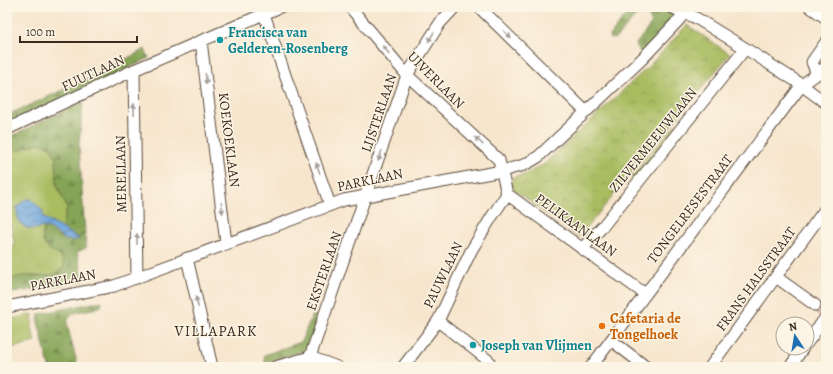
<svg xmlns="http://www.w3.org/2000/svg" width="833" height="374" font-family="Alegreya,serif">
	<defs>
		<pattern id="forest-firs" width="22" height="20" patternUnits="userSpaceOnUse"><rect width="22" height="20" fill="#86a456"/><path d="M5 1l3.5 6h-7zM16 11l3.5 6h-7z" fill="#6f8647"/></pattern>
		<pattern id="park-crowns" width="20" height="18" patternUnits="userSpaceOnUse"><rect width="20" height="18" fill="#a9bc60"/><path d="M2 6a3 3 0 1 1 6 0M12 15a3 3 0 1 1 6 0" fill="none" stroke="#8b994f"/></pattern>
		<pattern id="water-waves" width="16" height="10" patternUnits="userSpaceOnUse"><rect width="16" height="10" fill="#6ca4db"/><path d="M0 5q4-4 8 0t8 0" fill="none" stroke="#5a86b1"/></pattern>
	</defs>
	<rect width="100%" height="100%" fill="#fcf5e5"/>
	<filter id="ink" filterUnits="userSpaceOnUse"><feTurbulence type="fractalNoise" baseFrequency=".025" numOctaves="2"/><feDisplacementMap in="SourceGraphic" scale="8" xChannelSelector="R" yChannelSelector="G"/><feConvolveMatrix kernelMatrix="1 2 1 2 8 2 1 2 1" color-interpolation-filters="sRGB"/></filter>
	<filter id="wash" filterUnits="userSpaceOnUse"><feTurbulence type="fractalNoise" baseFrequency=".012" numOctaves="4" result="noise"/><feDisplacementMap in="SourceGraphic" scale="16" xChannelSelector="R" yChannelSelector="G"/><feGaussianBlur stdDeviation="0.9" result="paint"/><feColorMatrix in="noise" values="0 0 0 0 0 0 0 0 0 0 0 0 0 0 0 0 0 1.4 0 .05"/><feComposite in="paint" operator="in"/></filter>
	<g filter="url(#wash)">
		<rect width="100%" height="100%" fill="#f7e6ce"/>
		<g fill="#a9bc60" stroke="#72733f">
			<polygon points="676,124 678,127 634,180 631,178"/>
			<path d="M 7,141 L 17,151 L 38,143 L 51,147 L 56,158 L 57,185 L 67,208 L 63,224 L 63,230 L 43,218 L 42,210 L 17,207 L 18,217 L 44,228 C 36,254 63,248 64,266 C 52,284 23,270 7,282 L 7,247 L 15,246 L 7,208 Z"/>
			<polygon points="33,314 32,328 35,342 7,349 7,320"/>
		</g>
		<g fill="url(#forest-firs)" stroke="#60673a">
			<polygon points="632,7 659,7 678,16 641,54 636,44 652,23 648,15 637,15 616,38 610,39 609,37"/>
			<polygon points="145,49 149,58 7,129 7,115 84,81"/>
			<path d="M 83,102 L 79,145 L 86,248 L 77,252 L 84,281 L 7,294 L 7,282 C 22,268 52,285 64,266 C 63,248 36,254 44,228 L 49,228 L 61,238 L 80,238 L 63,230 L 63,224 L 67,208 L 57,185 L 56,158 L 51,147 L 38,143 L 17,151 L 7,138 Z"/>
			<path d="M 102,301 L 101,306 C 90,313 69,307 67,324 L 78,367 L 49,367 L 38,322 L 39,314 Z"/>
			<polygon points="312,315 321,317 310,349 265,363 264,355 301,342"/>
		</g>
		<polygon fill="url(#park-crowns)" stroke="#72733f" points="687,25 730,54 579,237 513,189 511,182 513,177 526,174 544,164 649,66"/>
		<path fill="url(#water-waves)" stroke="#54677c" d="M 26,199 L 31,199 L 42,210 L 44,218 L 80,239 C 59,244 63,234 49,228 C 43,226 39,229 33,229 C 21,230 16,217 17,207 Z"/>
	</g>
	<g filter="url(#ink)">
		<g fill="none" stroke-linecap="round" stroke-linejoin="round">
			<polyline stroke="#d1c0ab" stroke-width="11" stroke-dasharray="11 5.5" stroke-linecap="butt" points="815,305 823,311"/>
			<defs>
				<g id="minor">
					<polyline points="350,7 407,75 499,160 507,194 645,294"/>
					<polyline points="479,7 585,111"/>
					<polyline points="671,7 696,18 740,45 796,81 826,103"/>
					<polyline points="810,7 826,18"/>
					<polyline points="264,14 330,205"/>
					<polyline points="201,41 226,243"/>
					<polyline points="134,70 137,278"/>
					<polyline points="817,74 812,62 826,42"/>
					<polyline points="7,129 134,70 280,7"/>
					<polyline points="582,249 603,226 745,49"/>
					<polyline points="187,258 212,367"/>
					<polyline points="776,277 815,305"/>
					<polyline points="7,307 114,286 344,200 502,171 524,165 538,157 642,59 691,7"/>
					<polyline points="438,321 489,361"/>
					<polyline points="611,340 646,367"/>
					<polyline points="807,343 826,317"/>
					<polyline points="310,357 407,75 440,23 455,7"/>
					<polyline points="275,367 310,357 337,367"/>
					<polyline points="403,367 438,321 471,251 491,218 507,194"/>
					<polyline points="591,367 795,94 802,85 826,67"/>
					<polyline points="710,367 826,208"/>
					<polyline points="790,367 803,348"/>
				</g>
			</defs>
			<use href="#minor" stroke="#574638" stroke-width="13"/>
			<use href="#minor" stroke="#fff" stroke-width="11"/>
		</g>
		<defs><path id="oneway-solid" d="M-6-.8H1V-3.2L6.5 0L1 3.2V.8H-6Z"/></defs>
		<g fill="#a79f9a">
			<use href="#oneway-solid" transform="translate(507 34) rotate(45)"/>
			<use href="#oneway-solid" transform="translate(431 37) rotate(122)"/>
			<use href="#oneway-solid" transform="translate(386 50) rotate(-130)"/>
			<use href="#oneway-solid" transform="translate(206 79) rotate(83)"/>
			<use href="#oneway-solid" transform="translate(134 109) rotate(-91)"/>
			<use href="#oneway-solid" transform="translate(479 141) rotate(-137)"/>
			<use href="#oneway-solid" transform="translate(380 156) rotate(109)"/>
			<use href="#oneway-solid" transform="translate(318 168) rotate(-109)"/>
			<use href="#oneway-solid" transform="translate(222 208) rotate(83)"/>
			<use href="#oneway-solid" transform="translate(137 239) rotate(-91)"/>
			<use href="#oneway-solid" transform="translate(197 302) rotate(-103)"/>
		</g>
	</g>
	<g fill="#0f9aa8" stroke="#fcf5e5" stroke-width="1.5">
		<circle cx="220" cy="40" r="4"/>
		<circle cx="473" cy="345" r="4"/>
	</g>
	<circle fill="#e8710a" stroke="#fcf5e5" stroke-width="1.5" cx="602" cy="326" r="4"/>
	<g text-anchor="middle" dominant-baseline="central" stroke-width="3" stroke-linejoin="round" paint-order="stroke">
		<g font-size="14" font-weight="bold" fill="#0d838f" stroke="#fcf5e5" text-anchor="start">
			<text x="228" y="32">Francisca van<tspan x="228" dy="16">Gelderen-Rosenberg</tspan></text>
			<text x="481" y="345">Joseph van Vlijmen</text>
		</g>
		<g font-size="14" fill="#3b2a1e" stroke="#fcf5e5">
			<text transform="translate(93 73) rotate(-25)">FUUTLAAN</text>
			<text transform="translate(436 80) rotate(45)">UIVERLAAN</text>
			<text transform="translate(379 113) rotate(-71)">LIJSTERLAAN</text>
			<text transform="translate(229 140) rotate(83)">KOEKOEKLAAN</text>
			<text transform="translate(653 140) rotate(-51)">ZILVERMEEUWLAAN</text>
			<text transform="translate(121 174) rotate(-91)">MERELLAAN</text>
			<text transform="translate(370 180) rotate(-12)">PARKLAAN</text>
			<text transform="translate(690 209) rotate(-53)">TONGELRESESTRAAT</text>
			<text transform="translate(576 225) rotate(36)">PELIKAANLAAN</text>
			<text transform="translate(324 271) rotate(-71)">EKSTERLAAN</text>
			<text transform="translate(443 275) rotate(-64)">PAUWLAAN</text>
			<text transform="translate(756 279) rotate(-54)">FRANS HALSSTRAAT</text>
			<text transform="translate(63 280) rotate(-11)">PARKLAAN</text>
		</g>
		<g font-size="14" font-weight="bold" fill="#c56008" stroke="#fcf5e5" text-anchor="start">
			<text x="610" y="318">Cafetaria de<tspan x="610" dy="16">Tongelhoek</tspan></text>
		</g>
		<g font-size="15" letter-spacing="1" fill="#3b2a1e" stroke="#fcf5e5">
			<text x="216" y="331">VILLAPARK</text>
		</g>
	</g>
	<rect width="833" height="374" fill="none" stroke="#fcf5e5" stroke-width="24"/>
	<g transform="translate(795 336) rotate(348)"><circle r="19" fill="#fcf5e5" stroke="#afa495"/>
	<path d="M0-3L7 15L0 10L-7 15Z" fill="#1f6fb2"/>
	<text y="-6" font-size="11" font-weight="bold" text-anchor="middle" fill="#3b2a1e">N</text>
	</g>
	<path d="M20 36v6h117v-6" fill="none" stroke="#3b2a1e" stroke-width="2"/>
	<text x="26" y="36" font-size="12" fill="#3b2a1e" stroke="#fcf5e5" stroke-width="3" paint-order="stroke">100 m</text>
</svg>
